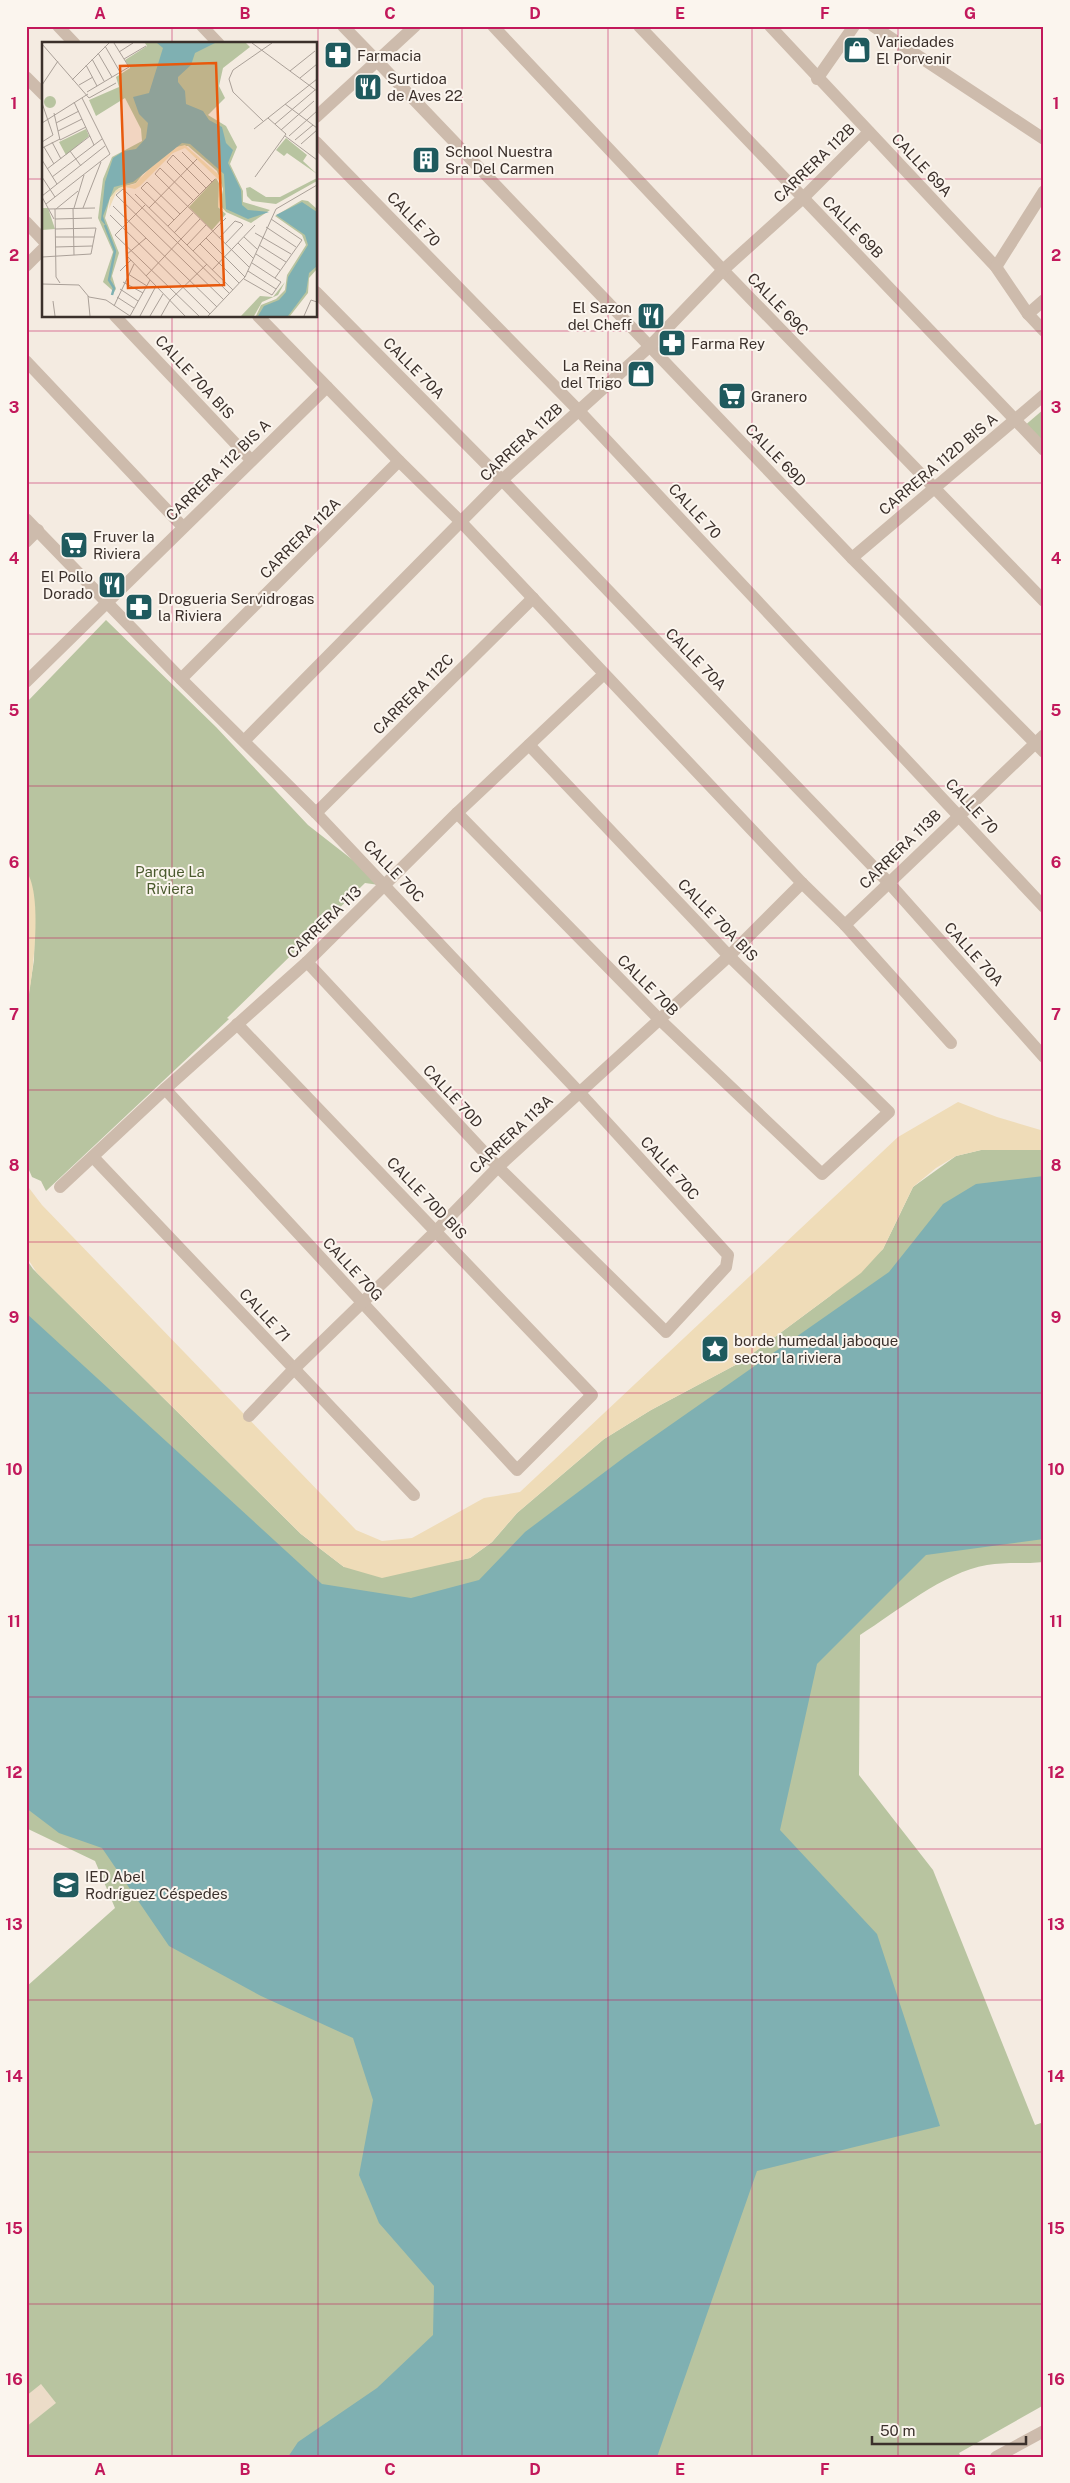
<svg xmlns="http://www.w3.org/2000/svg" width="1070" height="2483" font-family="'Public Sans',sans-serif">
	<rect width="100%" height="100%" fill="#f4ebe1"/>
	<g fill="#b8c4a0">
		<polygon points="1044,409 1044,449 1023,427"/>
		<polygon points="106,620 216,727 308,825 386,886 365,883 227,1018 229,1019 46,1191 41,1181 32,1177 26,1163 26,1011 34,960 35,909 26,865 26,703"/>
		<path d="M 981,1150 L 1044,1150 L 1044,1562 C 1025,1564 1005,1562 987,1565 C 942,1573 898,1611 860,1635 L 859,1775 L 933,1870 L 1035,2125 L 1044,2122 L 1044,2405 L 959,2453 L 961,2457 L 26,2457 L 26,1987 L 115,1908 L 95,1861 L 26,1828 L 26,1259 L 33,1269 L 301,1534 L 344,1567 L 429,1566 L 470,1558 L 492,1542 L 517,1513 L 604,1439 L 651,1410 L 741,1362 L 830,1296 L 883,1249 L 913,1187 L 956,1156 Z"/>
	</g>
	<g fill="#efdcb8">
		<path d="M 26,871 C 44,895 32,982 26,1011 Z"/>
		<polygon points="958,1102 997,1117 1044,1131 1044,1150 981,1150 956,1156 936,1168 913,1187 883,1249 861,1273 741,1362 651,1410 604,1439 517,1513 492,1542 470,1558 382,1578 344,1567 301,1534 37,1273 26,1256 26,1184 42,1205 356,1530 382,1541 412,1538 484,1498 520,1492 898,1137"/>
	</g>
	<polygon fill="#ecdcc8" points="41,2384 56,2403 26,2427 26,2396"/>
	<polygon fill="#7fb0b2" points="1044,1176 1044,1539 926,1555 817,1664 780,1830 877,1934 940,2126 757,2171 657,2457 288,2457 298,2442 377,2388 433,2335 434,2286 379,2223 359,2175 373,2100 353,2038 261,1996 169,1946 102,1848 59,1833 26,1808 26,1313 322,1584 411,1598 479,1580 525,1532 626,1456 889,1272 943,1204 976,1184"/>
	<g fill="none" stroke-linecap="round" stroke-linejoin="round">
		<g stroke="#cdbbac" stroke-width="12">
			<polyline points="58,26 75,44"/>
			<polyline points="202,26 219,44"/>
			<polyline points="493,26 723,270 1044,601"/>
			<polyline points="639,26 1044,450"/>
			<polyline points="770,26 996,267 1028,314 1044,331"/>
			<polyline points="873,26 1044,139"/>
			<polyline points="26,77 44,95"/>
			<polyline points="817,79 854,26"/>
			<polyline points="316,117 377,61 852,558 1044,752"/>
			<polyline points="316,142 579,411 1044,907"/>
			<polyline points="26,222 44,241"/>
			<polyline points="26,266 44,248"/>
			<polyline points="996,267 1044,191"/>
			<polyline points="316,292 502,480 889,883 1044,1057"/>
			<polyline points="1028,314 1044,300"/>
			<polyline points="115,316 251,460"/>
			<polyline points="258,316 399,461 462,523 802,883 845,925 951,1043"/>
			<polyline points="26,361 183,527"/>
			<polyline points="26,519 181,679 316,813 579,1092 728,1255 726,1267 666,1332 498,1167 307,962"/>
			<polyline points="26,542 38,530"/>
			<polyline points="852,558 1044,395"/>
			<polyline points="181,679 399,461"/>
			<polyline points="26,682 327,387"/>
			<polyline points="245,740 502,480 649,347 723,270 803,198 869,132"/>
			<polyline points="316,813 533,598"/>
			<polyline points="457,813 659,1019 822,1174 889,1112 729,956 529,745"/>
			<polyline points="845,925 1044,735"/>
			<polyline points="165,1089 517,1470 592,1395 237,1024"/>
			<polyline points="93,1157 414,1495"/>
			<polyline points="60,1187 165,1089 307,962 457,813 604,674"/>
			<polyline points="249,1416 294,1369 436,1231 498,1167 729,956 802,883"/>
			<polyline points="996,2457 1044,2431"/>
		</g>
		<polyline stroke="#cdbbac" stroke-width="12" points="343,26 377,61 415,26"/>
	</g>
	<path fill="none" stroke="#c2185b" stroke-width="1" stroke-opacity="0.55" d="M 172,26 L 172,44M 318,26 L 318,2457M 462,26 L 462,2457M 608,26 L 608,2457M 752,26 L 752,2457M 898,26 L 898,2457M 26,179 L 44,179M 316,179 L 1044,179M 172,316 L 172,2457M 26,331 L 1044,331M 26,483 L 1044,483M 26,634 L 1044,634M 26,786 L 1044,786M 26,938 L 1044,938M 26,1090 L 1044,1090M 26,1242 L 1044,1242M 26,1393 L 1044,1393M 26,1545 L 1044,1545M 26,1697 L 1044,1697M 26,1849 L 1044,1849M 26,2000 L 1044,2000M 26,2152 L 1044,2152M 26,2304 L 1044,2304"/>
	<defs>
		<symbol id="shop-square" viewBox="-11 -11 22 22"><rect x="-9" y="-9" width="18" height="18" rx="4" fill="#1f5a5e" stroke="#fbf5ee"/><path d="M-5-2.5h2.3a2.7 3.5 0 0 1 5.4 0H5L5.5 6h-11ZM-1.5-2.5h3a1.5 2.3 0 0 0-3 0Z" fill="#fff"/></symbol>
		<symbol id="pharmacy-square" viewBox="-11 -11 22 22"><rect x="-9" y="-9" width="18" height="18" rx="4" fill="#1f5a5e" stroke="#fbf5ee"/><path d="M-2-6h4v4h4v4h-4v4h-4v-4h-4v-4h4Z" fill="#fff"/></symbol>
		<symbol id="restaurant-square" viewBox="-11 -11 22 22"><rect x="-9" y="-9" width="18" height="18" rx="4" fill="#1f5a5e" stroke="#fbf5ee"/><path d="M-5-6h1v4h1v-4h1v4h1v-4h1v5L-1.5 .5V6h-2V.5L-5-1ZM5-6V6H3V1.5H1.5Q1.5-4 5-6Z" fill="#fff"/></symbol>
		<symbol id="building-square" viewBox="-11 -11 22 22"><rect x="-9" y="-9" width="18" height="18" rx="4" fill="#1f5a5e" stroke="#fbf5ee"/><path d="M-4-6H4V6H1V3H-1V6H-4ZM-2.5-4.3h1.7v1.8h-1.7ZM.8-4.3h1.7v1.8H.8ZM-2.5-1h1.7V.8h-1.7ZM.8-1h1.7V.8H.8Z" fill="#fff"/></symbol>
		<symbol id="supermarket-square" viewBox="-11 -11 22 22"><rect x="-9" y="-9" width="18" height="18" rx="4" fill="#1f5a5e" stroke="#fbf5ee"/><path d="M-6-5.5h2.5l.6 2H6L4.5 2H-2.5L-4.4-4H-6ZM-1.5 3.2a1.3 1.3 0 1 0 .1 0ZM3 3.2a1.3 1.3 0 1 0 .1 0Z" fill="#fff"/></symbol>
		<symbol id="sight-square" viewBox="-11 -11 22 22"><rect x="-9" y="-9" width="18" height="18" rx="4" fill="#1f5a5e" stroke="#fbf5ee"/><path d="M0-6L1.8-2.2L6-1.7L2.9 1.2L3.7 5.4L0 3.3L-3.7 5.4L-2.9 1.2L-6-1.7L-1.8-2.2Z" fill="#fff"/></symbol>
		<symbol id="school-square" viewBox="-11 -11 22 22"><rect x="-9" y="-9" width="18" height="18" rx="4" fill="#1f5a5e" stroke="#fbf5ee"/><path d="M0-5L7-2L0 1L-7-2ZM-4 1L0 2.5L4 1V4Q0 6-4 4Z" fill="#fff"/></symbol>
	</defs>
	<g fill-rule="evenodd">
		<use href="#shop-square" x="841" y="34" width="32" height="32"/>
		<use href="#pharmacy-square" x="322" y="39" width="32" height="32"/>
		<use href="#restaurant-square" x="352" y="71" width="32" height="32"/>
		<use href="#building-square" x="410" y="144" width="32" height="32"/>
		<use href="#restaurant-square" x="635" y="300" width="32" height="32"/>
		<use href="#pharmacy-square" x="656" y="327" width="32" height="32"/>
		<use href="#shop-square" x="625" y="358" width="32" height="32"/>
		<use href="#supermarket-square" x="716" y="380" width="32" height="32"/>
		<use href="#supermarket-square" x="58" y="529" width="32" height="32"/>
		<use href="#restaurant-square" x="96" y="569" width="32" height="32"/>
		<use href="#pharmacy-square" x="123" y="591" width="32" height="32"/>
		<use href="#sight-square" x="699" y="1333" width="32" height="32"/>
		<use href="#school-square" x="50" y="1869" width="32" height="32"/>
	</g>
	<g text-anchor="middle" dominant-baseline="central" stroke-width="4" stroke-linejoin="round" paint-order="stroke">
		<g font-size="15" fill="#3b302b" stroke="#fbf5ee" text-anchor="start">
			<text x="876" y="41">Variedades<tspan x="876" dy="17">El Porvenir</tspan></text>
			<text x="357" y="55">Farmacia</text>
			<text x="387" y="78">Surtidoa<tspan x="387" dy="17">de Aves 22</tspan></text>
			<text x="445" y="151">School Nuestra<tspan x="445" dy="17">Sra Del Carmen</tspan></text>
			<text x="632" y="307" text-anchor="end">El Sazon<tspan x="632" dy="17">del Cheff</tspan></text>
			<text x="691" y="343">Farma Rey</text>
			<text x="622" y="365" text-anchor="end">La Reina<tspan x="622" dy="17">del Trigo</tspan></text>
			<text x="751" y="396">Granero</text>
			<text x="93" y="536">Fruver la<tspan x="93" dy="17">Riviera</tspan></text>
			<text x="93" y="576" text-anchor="end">El Pollo<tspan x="93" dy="17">Dorado</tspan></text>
			<text x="158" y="598">Drogueria Servidrogas<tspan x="158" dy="17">la Riviera</tspan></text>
			<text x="734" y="1340">borde humedal jaboque<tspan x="734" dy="17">sector la riviera</tspan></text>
			<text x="85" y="1876">IED Abel<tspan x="85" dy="17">Rodríguez Céspedes</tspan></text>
		</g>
		<g font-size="15" fill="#3b302b" stroke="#fbf5ee">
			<text transform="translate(814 163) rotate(-44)">CARRERA 112B</text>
			<text transform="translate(922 165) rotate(47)">CALLE 69A</text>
			<text transform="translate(414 219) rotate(46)">CALLE 70</text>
			<text transform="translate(853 227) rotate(46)">CALLE 69B</text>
			<text transform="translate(778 304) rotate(46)">CALLE 69C</text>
			<text transform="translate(414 368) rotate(45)">CALLE 70A</text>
			<text transform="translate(195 377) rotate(47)">CALLE 70A BIS</text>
			<text transform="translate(521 442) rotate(-43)">CARRERA 112B</text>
			<text transform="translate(776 455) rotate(46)">CALLE 69D</text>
			<text transform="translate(938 464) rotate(-40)">CARRERA 112D BIS A</text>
			<text transform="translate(218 470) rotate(-44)">CARRERA 112 BIS A</text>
			<text transform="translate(695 511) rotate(47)">CALLE 70</text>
			<text transform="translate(300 538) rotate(-45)">CARRERA 112A</text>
			<text transform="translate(696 659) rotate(46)">CALLE 70A</text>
			<text transform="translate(413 694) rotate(-45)">CARRERA 112C</text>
			<text transform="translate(972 806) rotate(47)">CALLE 70</text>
			<text transform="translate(900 849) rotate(-44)">CARRERA 113B</text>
			<text transform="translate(394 871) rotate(46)">CALLE 70C</text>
			<text transform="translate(718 920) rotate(46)">CALLE 70A BIS</text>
			<text transform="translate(324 922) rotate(-44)">CARRERA 113</text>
			<text transform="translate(974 954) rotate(48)">CALLE 70A</text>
			<text transform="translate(648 985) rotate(45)">CALLE 70B</text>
			<text transform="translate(453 1096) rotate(47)">CALLE 70D</text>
			<text transform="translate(511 1134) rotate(-43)">CARRERA 113A</text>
			<text transform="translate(670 1168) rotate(48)">CALLE 70C</text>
			<text transform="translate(427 1198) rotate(46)">CALLE 70D BIS</text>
			<text transform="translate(353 1269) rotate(47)">CALLE 70G</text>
			<text transform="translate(265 1315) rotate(47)">CALLE 71</text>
		</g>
		<g font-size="15" fill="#4a5a2e" stroke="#fbf5ee">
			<text x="170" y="871">Parque La<tspan x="170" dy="17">Riviera</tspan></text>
		</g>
	</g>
	<g transform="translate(42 42)">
		<rect width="275" height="275" fill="#f4ebe1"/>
		<path d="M 103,1 L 204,1 L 208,5 L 181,26 L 177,44 L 183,56 L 166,73 L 184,84 L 195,105 L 188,122 L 201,149 L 201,160 L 228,168 L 209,181 L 184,170 L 178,163 L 181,147 L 175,129 L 146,104 L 135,105 L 101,132 L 94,141 L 77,146 L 68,156 L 63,176 L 77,211 L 70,234 L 74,247 L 70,253 L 70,248 L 61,240 L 71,210 L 56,176 L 61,137 L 70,115 L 100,99 L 99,87 L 83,56 L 54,74 L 47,58 L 77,45 L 74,35 L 88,26 L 83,18 L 105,4 ZM2 60a6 6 0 1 1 12 0a6 6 0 1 1-12 0ZM 44,87 L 47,94 L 24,113 L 17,100 ZM 244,96 L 265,113 L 261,119 L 275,132 L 245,111 L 242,114 L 234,108 ZM 174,136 L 178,143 L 176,165 L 184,172 L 170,188 L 147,165 ZM 275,136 L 275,139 L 234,162 L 210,159 L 205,154 L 204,146 L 208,145 L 224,155 L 238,155 ZM 260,158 L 266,159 L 275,167 L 275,227 L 267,236 L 266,251 L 248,274 L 214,274 L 219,263 L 234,257 L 243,248 L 245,233 L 264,203 L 260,193 L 233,174 ZM 0,166 L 6,166 L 13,187 L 0,188 ZM 243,240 L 236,253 L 220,260 L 212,274 L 199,274 L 218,254 L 231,255 Z" fill="#b8c4a0"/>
		<path d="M 143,103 L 177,133 L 180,146 L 178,164 L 185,171 L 176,165 L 177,138 L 143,106 L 131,111 L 98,144 L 93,147 L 83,145 L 74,151 L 67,167 L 68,156 L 74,148 L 82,144 L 93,142 L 111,123 L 135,105 Z" fill="#efdcb8"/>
		<path d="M 115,1 L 173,1 L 153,11 L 149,23 L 136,35 L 136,40 L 143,49 L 144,62 L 161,69 L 167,78 L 180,85 L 184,101 L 191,108 L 186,121 L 199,148 L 200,163 L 206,168 L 227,170 L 206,177 L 184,167 L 182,132 L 148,102 L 140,101 L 91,140 L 72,145 L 61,174 L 64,184 L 59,178 L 63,140 L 71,116 L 82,109 L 94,107 L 104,96 L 106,81 L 97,72 L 91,55 L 107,51 L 121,6 ZM 260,160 L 275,170 L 275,224 L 267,231 L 264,250 L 246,274 L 216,274 L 222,264 L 237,258 L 244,250 L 246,235 L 266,203 L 263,193 L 234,173 Z" fill="#7fb0b2"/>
		<path fill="none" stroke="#7fb0b2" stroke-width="2.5" d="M 63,183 L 73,209 L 67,238 L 72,246 L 70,253"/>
		<path fill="none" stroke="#aaa098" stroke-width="1" d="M 210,1 L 275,49M 0,2 L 47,56 L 74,41M 63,4 L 78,30M 77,10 L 91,1M 56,11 L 70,35M 50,17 L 62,39M 82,17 L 104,4M 44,23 L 55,44M 248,29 L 273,9M 258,36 L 275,22M 30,38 L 67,1M 0,43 L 16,19M 37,43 L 51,35M 45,50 L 87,25 L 72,1M 32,60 L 52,103M 0,61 L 11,93 L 0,100M 243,62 L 275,86M 12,71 L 18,98 L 44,85M 221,79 L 191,50 L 187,37 L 191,28 L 230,1M 0,81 L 46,52M 14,81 L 37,69M 233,82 L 273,48M 212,87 L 275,37M 239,88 L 272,59M 16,89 L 40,77M 243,94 L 275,118M 247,94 L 275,69M 253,98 L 271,83M 10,100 L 19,117M 259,102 L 275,88M 2,105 L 12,122M 0,106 L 18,97M 28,109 L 39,124M 140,110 L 170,140M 0,118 L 15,142M 5,127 L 48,94M 0,135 L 13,155M 10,135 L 60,97M 213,135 L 244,92 L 226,76M 93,152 L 191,248M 157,152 L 125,120 L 131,113 L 164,146M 0,154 L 63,104M 0,155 L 12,177M 151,158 L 118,126 L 113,132 L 207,225M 4,162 L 68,112 L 40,56M 103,163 L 73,193 L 157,274M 71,164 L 175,265M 31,166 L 32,213M 32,166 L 42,133M 41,166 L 59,120M 107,166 L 155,117M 7,167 L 53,166M 13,167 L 14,235 L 18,241M 14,167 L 36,149M 68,173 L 168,272M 13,177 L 50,176M 229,177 L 260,198 L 233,236M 132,178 L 99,146 L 105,140 L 138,172M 126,184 L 173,137M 224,185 L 254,205M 132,191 L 151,171M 213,191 L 249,212M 13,195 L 52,195M 202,195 L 215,207M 104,196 L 84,213 L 143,274M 164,196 L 203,235M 177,196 L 193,179 L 199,181 L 201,183 L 183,202M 196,201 L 211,216M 158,202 L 197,241M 145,203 L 164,183M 217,203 L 244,220M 13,205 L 50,204M 151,209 L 184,176M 214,212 L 238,228M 0,215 L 49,212 L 54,186 L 13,187M 170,228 L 213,183M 78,229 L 89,218M 206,229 L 234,247M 86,232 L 105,244M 104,234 L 158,177M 202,237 L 230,253 L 239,240 L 210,221M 81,240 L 101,251M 0,242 L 37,243 L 47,255 L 64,258 L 88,274M 78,247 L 96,259M 46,254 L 48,274M 75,255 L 92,266M 182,258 L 74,153 L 81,147 L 187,251M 11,259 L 13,274M 72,264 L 92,222M 88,274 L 108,238M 98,274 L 114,244M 108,274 L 121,252M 119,274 L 128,258 L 165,222M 166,274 L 203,235 L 234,167 L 275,143M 262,274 L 269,258 L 275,260"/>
		<path fill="#e8590c" fill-opacity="0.15" stroke="#e8590c" stroke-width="2.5" d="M 174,21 L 182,243 L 86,246 L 78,24 Z"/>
		<rect width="275" height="275" fill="none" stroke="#3b302b" stroke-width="2.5"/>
	</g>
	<rect width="1070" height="2483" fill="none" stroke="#fbf5ee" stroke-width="55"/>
	<path d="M872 2436v8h154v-8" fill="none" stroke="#3b302b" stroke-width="2.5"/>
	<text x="880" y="2436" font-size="15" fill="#3b302b" stroke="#fbf5ee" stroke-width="4" paint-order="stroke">50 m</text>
	<rect x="28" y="28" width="1014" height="2428" fill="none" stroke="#c2185b" stroke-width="2"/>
	<g font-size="16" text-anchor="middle" font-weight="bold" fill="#c2185b">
		<text x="100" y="19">A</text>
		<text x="245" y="19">B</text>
		<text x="390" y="19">C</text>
		<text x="535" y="19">D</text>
		<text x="680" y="19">E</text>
		<text x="825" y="19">F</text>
		<text x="970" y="19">G</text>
		<text x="14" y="109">1</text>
		<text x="1056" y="109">1</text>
		<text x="14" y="261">2</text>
		<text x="1056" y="261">2</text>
		<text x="14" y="413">3</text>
		<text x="1056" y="413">3</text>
		<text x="14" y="564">4</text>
		<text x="1056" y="564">4</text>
		<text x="14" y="716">5</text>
		<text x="1056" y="716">5</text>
		<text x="14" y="868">6</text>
		<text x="1056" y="868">6</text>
		<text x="14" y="1020">7</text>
		<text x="1056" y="1020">7</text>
		<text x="14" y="1171">8</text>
		<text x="1056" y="1171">8</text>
		<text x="14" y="1323">9</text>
		<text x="1056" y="1323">9</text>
		<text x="14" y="1475">10</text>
		<text x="1056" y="1475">10</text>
		<text x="14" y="1627">11</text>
		<text x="1056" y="1627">11</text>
		<text x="14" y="1778">12</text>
		<text x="1056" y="1778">12</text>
		<text x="14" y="1930">13</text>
		<text x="1056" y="1930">13</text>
		<text x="14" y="2082">14</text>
		<text x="1056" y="2082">14</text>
		<text x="14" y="2234">15</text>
		<text x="1056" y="2234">15</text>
		<text x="14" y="2385">16</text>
		<text x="1056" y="2385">16</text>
		<text x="100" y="2475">A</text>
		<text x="245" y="2475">B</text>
		<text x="390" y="2475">C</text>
		<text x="535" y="2475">D</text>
		<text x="680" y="2475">E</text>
		<text x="825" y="2475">F</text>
		<text x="970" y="2475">G</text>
	</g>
</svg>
